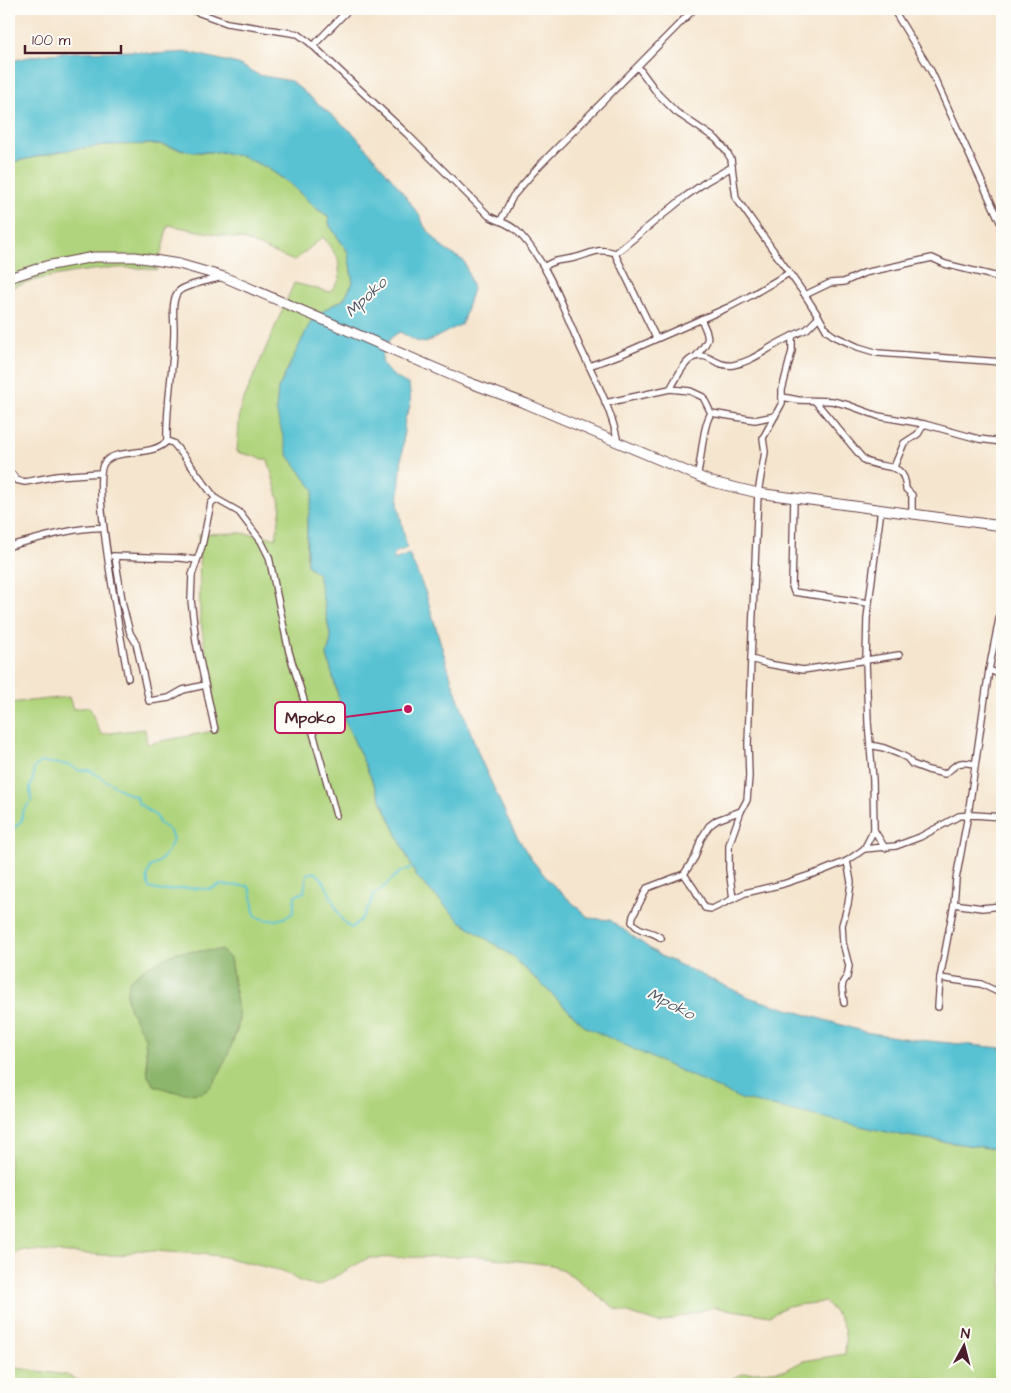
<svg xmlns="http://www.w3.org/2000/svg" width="1011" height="1393" font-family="'Architects Daughter',sans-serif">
	<rect width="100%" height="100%" fill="#fdfcf7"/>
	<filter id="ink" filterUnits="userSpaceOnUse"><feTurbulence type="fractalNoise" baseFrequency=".02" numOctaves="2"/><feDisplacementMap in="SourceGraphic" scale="10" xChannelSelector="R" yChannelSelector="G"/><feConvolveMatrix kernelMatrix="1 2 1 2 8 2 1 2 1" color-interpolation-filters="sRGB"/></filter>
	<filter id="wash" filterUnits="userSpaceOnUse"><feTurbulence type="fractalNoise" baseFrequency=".0096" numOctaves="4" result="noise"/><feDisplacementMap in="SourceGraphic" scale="20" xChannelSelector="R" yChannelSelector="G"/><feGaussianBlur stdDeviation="1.12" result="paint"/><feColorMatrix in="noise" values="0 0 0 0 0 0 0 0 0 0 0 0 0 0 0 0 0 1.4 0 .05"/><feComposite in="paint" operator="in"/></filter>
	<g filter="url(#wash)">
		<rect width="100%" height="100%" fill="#f5e5ce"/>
		<g fill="#b0d47d" stroke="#7d7a54" fill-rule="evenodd">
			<path d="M 159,144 L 193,152 L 218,152 L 241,156 L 266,167 L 289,183 L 317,209 L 328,216 L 330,226 L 348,252 L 353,283 L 343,300 L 327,308 L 288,368 L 278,389 L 288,455 L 314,490 L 307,523 L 307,565 L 318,574 L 331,639 L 327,655 L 345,721 L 416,876 L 460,921 L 512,956 L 586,1027 L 900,1135 L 1002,1150 L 1002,1384 L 726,1384 L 728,1380 L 745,1373 L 786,1370 L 803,1361 L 845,1354 C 847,1328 843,1320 825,1302 L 787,1306 L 770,1316 L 713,1307 L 659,1323 L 616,1309 L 571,1275 L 552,1265 L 477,1256 L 368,1258 L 318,1286 L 299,1281 L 283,1271 L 219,1256 L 201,1254 L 139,1250 L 121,1255 L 103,1255 L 23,1250 L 9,1256 L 9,703 L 69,697 L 73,709 L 89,707 L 101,734 L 145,729 L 147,744 L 218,730 L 200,617 L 199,534 L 241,533 L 276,538 L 281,507 L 268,460 L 237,452 L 240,408 L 294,283 L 330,292 L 340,279 L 338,258 L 323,237 L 294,261 L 245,240 L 168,225 L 157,270 C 120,263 43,274 9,289 L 9,163 L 62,151 L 105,145 ZM 230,958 L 239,1018 L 238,1028 L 222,1067 L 212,1085 L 195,1093 L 173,1091 L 154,1085 L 148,1076 L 145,1038 L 145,968 L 155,963 Z"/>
			<polygon points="9,1367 67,1375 85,1384 9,1384"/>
		</g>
		<path fill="#8cb66c" stroke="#6b6a4c" d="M 221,950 L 230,958 L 239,1018 C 237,1034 219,1085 204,1092 C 191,1097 166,1090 154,1085 L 148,1076 L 145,1038 L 130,1010 L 127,1000 L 127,989 L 130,980 L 145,968 L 177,952 Z"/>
		<path fill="#58c2d3" stroke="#51707f" d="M 134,51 L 152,54 L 188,52 L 238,64 L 259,75 L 291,81 L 354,134 L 398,186 L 421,218 L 424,226 L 444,249 L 464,261 L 473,289 L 462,324 L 425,343 L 416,341 L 400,332 C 391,337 390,338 385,348 C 375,368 394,376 409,385 C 411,398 412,407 405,418 L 398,505 L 407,548 L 394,553 L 394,560 L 409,554 L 425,591 L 452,681 L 480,758 L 513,830 L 531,859 L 550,882 L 589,918 L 610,920 L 659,955 L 751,998 L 865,1032 L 909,1039 L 1002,1048 L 1002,1150 L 900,1135 L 741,1099 L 586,1027 L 512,956 L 460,921 L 416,876 L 345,721 L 327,655 L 331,639 L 318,574 L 307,565 L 307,523 L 314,490 L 288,455 L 276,410 L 278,389 L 311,321 L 327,308 L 343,300 L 353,283 L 348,252 L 330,226 L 328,216 L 317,209 L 289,183 L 266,167 L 241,156 L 218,152 L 193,152 L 159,144 L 105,145 L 62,151 L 9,163 L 9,62 C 50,50 92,52 134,51 Z"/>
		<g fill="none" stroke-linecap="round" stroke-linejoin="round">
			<path stroke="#58c2d3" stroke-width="2" d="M 9,833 L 22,820 L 22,813 L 31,801 L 30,787 L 33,779 L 34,768 L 41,762 L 70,765 L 80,771 L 89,770 L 126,793 L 137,797 L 138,803 L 156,816 L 159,823 L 169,830 L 173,839 C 170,850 161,863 150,867 L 147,877 L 149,888 L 161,891 L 185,888 L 210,889 L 220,885 L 248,886 C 259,899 243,920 271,920 C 280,921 286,918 293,913 L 295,896 L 304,892 L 307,874 L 314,872 C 332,881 334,922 352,928 C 361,921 371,906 374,894 C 390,886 393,871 412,868"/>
		</g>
	</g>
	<g filter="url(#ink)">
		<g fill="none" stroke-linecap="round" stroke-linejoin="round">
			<defs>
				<g id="minor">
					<path d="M 189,9 L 227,23 L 298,34 L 309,42 L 407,134 L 489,216 C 499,222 508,222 518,232 C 548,263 563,308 580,347 C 594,377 612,410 618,443"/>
					<polyline points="893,9 931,71 1002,226"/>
					<polyline points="313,46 349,9"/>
					<path d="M 638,67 L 658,94 L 676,112 L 716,139 L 725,149 L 731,159 L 736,198 L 805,295 L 819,317 L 807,329 L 792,336 L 792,351 L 782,390 L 782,403 L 763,438 L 765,452 L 758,493 L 751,659 L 748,744 L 749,776 L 747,800 L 741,811 L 717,820 L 709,826 L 701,839 L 695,857 L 684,874 L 647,888 L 633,916 L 632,922 C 640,933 652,930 661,938"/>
					<polyline points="501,220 513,196 538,167 694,9"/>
					<path d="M 544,267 C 555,259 561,261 574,258 C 591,254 597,247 616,253"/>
					<polyline points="805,295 830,283 844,282 864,273 932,258 945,264 1002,278"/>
					<polyline points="819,317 827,331 834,336 858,347 878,353 1002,362"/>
					<polyline points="656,338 616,256 616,253 686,196 707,181 732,167"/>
					<path d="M 697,355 C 711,338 710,339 701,319"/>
					<polyline points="589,366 622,354 729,307 750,296 789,273"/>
					<polyline points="670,389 690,391 703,397 711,413 755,420 775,416"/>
					<polyline points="782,397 798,400 832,401 848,405 878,416 924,424 979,439 1002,442"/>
					<path d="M 815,401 L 864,460 C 882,471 905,459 906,489 L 912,495 L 912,514"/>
					<path d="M 605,403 L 670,389 C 680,374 688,347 711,359 C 718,363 724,366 733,365 C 750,362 761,353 775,345 C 780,342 786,339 792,336"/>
					<polyline points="167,441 173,443 183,455 216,499 239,512 261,541 269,557 289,652 303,697 336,815"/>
					<polyline points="894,467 904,443 918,434 924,424"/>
					<polyline points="9,474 13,475 16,480 25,482 57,476 100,473"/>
					<path d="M 697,477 C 702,458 702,428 711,413"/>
					<polyline points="794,498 792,586 794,592 868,603"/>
					<polyline points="881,509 867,618 866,661 868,722 873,780 874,830 885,848"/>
					<path d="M 9,546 C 34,540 78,526 103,528"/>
					<polyline points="113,556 180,558 197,560"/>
					<polyline points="115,557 123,606 130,633 136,643 149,701 169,698 183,690 205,685"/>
					<polyline points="751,659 768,664 803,670 899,655"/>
					<polyline points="989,670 1002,675"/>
					<path d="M 128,678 C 123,647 90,481 104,463 C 116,447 152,458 167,441 C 166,403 174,367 174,330 C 174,319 171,301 178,292 C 184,285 212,280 222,277"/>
					<polyline points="215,730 196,642 191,600 192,575 202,546 211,503 216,499"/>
					<path d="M 870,745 L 884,748 L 899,754 L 907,758 L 912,764 L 928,770 L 945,774 C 958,763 958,761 974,764"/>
					<polyline points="864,849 874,830"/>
					<polyline points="684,874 695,890 705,908 712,909 745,893 783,884 822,871 847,861 864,849 896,846 920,837 959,816 974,815 1002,817"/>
					<polyline points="733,899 729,869 729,845 741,811"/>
					<polyline points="954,904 982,908 1002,906"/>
					<polyline points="940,978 981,984 1000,993"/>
					<polyline points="844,1003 842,988 843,982 847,977 849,966 843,943 842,925 848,904 851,882 847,861"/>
					<polyline points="938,1007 940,978 954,904 956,879 968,815 989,670 1002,604"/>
				</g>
				<polyline id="primary" points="9,278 46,266 94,257 135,257 179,264 224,277 465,381 527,404 712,482 758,493 1002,526"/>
			</defs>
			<use href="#minor" stroke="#643d43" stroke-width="8"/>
			<use href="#primary" stroke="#643d43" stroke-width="11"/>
			<use href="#minor" stroke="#fff" stroke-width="5.5"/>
			<use href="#primary" stroke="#fff" stroke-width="9"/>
		</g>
	</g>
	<g text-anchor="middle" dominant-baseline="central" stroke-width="4" stroke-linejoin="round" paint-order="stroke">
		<g font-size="16" font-style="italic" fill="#4f5866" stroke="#fdfcf7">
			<text transform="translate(366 297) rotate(-43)">Mpoko</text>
			<text transform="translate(671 1004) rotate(27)">Mpoko</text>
		</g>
	</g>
	<path fill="none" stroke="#c2185b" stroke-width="2" d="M408 709L345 717"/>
	<circle fill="#c2185b" stroke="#fdfcf7" stroke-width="2" cx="408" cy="709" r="5"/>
	<rect fill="#fdfcf7" stroke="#c2185b" stroke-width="2" x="275" y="702" width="70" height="31" rx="5"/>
	<g font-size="16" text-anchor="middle" font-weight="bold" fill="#4a1f2b">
		<text x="310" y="723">Mpoko</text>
	</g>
	<rect width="1011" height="1393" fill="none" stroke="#fdfcf7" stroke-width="30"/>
	<g transform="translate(964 1346) rotate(7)" stroke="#fdfcf7" stroke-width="4" paint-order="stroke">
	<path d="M0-4L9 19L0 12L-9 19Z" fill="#4a1f2b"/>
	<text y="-8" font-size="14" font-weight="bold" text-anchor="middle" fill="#4a1f2b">N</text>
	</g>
	<path d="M25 45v8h96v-8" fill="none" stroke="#4a1f2b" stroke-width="2.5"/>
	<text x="32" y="45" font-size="15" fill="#4a1f2b" stroke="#fdfcf7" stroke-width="4" paint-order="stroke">100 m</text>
</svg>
